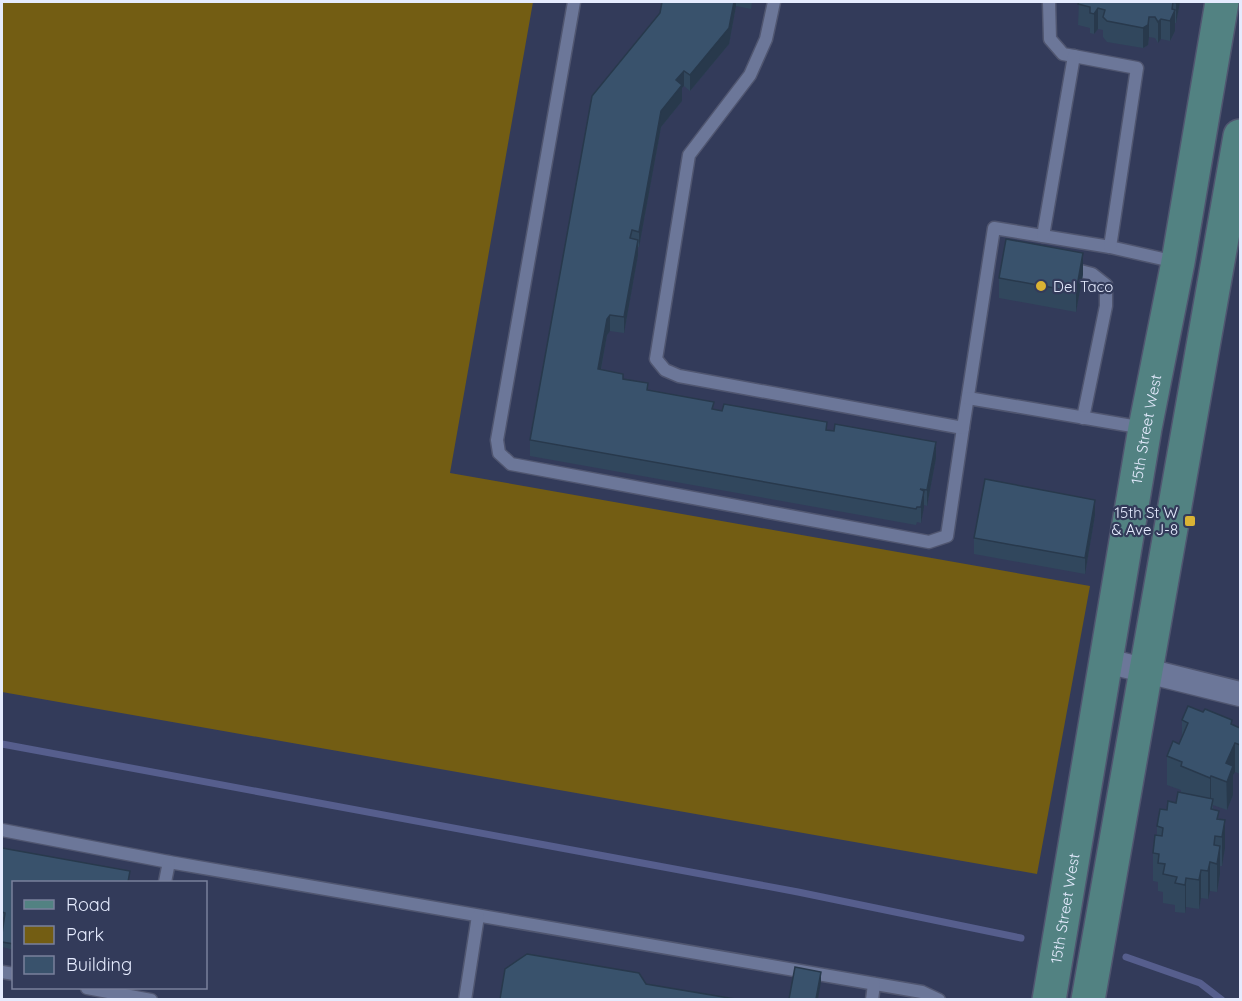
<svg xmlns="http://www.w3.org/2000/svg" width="1242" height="1001" font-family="Quicksand,sans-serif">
	<rect width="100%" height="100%" fill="#333b5a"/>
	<polygon fill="#735d13" points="2,2 533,2 450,473 1090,586 1037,874 2,692"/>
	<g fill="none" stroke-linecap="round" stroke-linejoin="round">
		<g stroke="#565e8d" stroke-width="7">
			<polyline points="2,744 798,892 1021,938"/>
			<polyline points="1126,957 1200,983 1222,1000"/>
		</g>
		<defs>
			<g id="lane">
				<polyline points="574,2 497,440 499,453 511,464 929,542 947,536 963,428"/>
				<polyline points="774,2 766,39 750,75 689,155 656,359 665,370 679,376 963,428 994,228 1110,247 1176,262"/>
				<polyline points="1049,2 1050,39 1063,54 1137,68 1110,247"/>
				<polyline points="1043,236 1074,56"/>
				<polyline points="1069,268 1092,274 1106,285 1106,306 1083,418"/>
				<polyline points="968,398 1144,428"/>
				<polyline points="2,830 169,862 922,992 939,1000"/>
				<polyline points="165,882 169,862"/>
				<polyline points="2,972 14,974"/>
				<polyline points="87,988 151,1000"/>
				<polyline points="465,1000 478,916"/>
				<polyline points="872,1000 874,984"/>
			</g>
			<polyline id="street" points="1107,661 1240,694"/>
			<g id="secondary">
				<path id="s1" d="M 1049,1000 L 1145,428 L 1178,262 L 1222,2"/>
				<polyline points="1088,1000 1240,136"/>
			</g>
		</defs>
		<use href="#lane" stroke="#505670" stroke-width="15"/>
		<use href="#street" stroke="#505670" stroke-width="27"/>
		<use href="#secondary" stroke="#505670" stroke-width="36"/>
		<use href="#lane" stroke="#6c7799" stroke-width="12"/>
		<use href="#street" stroke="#6c7799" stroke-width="24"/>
		<use href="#secondary" stroke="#528282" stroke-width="33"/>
	</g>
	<g fill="#31475d">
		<polygon points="662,2 752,2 751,9 736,6 729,44 690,91 684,86 682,88 682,101 661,127 639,247 638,247 638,255 624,333 610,331 607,335 601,370 648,390 714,409 827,430 936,458 927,506 924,505 921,523 917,522 916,525 530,456 530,440 660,13"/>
		<polygon points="1079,2 1180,2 1176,23 1175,23 1175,31 1170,41 1161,39 1158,43 1155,38 1149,37 1148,45 1143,48 1107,42 1103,37 1103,30 1098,29 1094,34 1090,33 1090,28 1078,25"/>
		<polygon points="1083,274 1076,312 999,298 999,278"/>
		<polygon points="1095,515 1085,574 974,554 974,538"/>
		<polygon points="1182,720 1232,724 1240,728 1240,774 1235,772 1233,775 1233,795 1227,810 1213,805 1213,810 1219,819 1225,848 1222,866 1220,866 1220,874 1217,892 1210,891 1208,899 1201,898 1199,909 1186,907 1185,913 1175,912 1175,905 1163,903 1163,892 1158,891 1158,882 1153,881 1153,853 1157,835 1157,826 1167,810 1176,803 1181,793 1181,790 1167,785 1167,756 1179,744 1182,737"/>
		<polygon points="2,848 130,877 14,882 14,950 2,947 2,934 5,918 2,917"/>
	</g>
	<g fill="#28394c">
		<polygon points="734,2 736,2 736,6 729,44 690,91 690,75"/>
		<polygon points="1173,2 1173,14 1175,10 1175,31 1170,41 1170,21"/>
		<polygon points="1177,2 1180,2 1176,23 1176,3"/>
		<polygon points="1098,8 1098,29 1094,34 1094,14"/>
		<polygon points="1149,17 1149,37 1148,45 1143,48 1143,28"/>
		<polygon points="1161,19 1161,39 1158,43 1158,22"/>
		<polygon points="684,71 684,86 682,88 682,101 661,127 639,247 639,232 661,111 676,80"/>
		<polygon points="638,240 638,255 624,333 624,317"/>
		<polygon points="1083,253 1083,274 1076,312 1076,292"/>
		<polygon points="610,315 610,331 607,335 598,385 598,369 607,319"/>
		<polygon points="936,442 936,458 927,506 927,490"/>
		<polygon points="924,491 924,507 921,523 921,507"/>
		<polygon points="1095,500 1095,515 1085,574 1085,558"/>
		<polygon points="1235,743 1235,772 1233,775 1233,795 1227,810 1226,763"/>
		<polygon points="1211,776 1211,804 1210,807 1210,778"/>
		<polygon points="1225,820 1225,848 1222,866 1222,837"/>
		<polygon points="1220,846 1220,874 1217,892 1217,864"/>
		<polygon points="1210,862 1210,891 1208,899 1208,871"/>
		<polygon points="1201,870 1201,898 1199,909 1199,880"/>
		<polygon points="1186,878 1186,907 1185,913 1185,885"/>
		<polygon points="821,972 821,982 818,999 816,999"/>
	</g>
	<g fill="#39526c" stroke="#28394c" stroke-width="1.5">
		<polygon points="662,2 734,2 729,28 690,75 684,71 676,80 682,85 661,111 639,232 632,230 630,238 638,240 624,317 610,315 607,319 598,369 623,374 623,379 648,383 647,390 714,402 712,409 722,411 724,404 827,422 826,430 834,431 835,424 936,442 927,490 920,489 924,491 921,507 917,507 916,509 530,440 592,96 660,13"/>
		<polygon points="1079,2 1177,2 1176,3 1173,2 1172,9 1175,10 1170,21 1161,19 1158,22 1155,17 1149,17 1148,25 1143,28 1107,21 1103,17 1105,10 1098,8 1094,14 1090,13 1090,7 1078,4"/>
		<polygon points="1006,239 1083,253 1076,292 999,278"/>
		<polygon points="985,479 1095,500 1085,558 974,538"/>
		<polygon points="1188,706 1203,712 1205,709 1232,720 1231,724 1240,728 1240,745 1235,743 1226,763 1233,766 1227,782 1211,776 1210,778 1181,766 1182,762 1167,756 1173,741 1179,744 1188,723 1182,720"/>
		<polygon points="1178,792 1213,799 1211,809 1219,811 1217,819 1225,820 1222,837 1215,836 1214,845 1220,846 1217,864 1210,862 1208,871 1201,870 1199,880 1186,878 1185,885 1175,883 1177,877 1163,874 1165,864 1158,863 1159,854 1153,853 1155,835 1162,836 1163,828 1157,826 1160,809 1167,810 1168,801 1176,803"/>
		<polygon points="2,848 130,871 128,882 14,882 14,944 2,942 2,934 5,913 2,912"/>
		<polygon points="527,954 639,973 646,984 735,999 500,999 505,969"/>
		<polygon points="795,967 821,972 816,999 789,999"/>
	</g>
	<g fill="#dab334" stroke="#333b5a" stroke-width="2">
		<circle cx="1041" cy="286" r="6"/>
		<rect x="1184" y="515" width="12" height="12" rx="3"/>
	</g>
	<g text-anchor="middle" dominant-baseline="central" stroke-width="4.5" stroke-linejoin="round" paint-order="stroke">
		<g font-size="15" fill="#e5ebfe" stroke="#333b5a" text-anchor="start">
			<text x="1053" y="286">Del Taco</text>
			<text x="1178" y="512" text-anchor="end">15th St W<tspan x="1178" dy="17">&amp; Ave J-8</tspan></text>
		</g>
		<g font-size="15" fill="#e5ebfe" stroke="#333b5a">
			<text stroke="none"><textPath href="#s1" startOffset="579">15th Street West</textPath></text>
			<text stroke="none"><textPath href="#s1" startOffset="93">15th Street West</textPath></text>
		</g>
	</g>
	<rect width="1242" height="1001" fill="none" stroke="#e5ebfe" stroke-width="6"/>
	<rect x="12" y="881" width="195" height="108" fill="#333b5a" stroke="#7a819c" stroke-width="1.5"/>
	<rect x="24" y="900" width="30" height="9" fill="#528282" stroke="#7a819c" stroke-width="1.5"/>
	<text x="66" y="911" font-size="18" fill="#e5ebfe">Road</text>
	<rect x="24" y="926" width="30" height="18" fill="#735d13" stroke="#7a819c" stroke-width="1.5"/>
	<text x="66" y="941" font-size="18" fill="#e5ebfe">Park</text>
	<rect x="24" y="956" width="30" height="18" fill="#39526c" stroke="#7a819c" stroke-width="1.5"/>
	<text x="66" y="971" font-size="18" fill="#e5ebfe">Building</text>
</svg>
